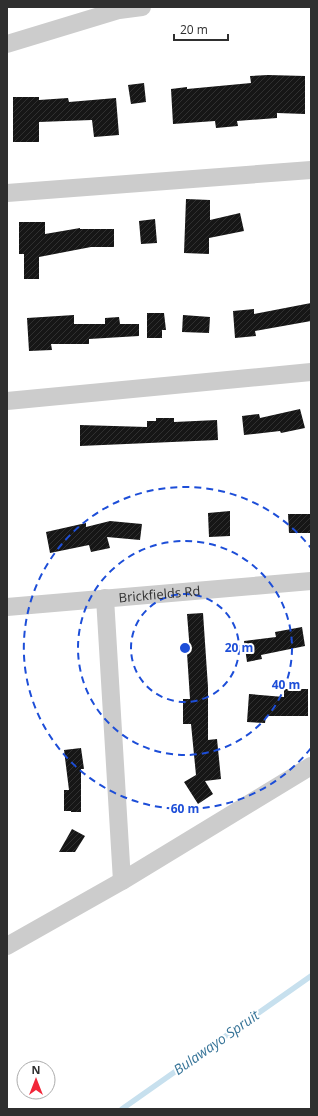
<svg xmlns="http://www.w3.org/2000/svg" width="318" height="1116" font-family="'Open Sans',sans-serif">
	<defs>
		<pattern id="building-hatch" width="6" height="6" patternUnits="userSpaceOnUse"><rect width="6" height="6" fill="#161616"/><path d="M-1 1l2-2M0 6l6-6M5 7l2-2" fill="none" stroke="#303030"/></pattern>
	</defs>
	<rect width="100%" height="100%" fill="#fff"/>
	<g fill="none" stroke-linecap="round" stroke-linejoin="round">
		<polyline stroke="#c7e0ee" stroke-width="5.5" points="122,1109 311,976"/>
	</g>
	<g fill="url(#building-hatch)">
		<polygon points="268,75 305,76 305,114 277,113 277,118 237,121 238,126 216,128 215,121 173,124 171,89 187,87 187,89 251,83 250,76"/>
		<polygon points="144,83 146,102 131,104 128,85"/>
		<polygon points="13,97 39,97 39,100 68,98 69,102 116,98 119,135 94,137 92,120 39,122 39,142 13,142"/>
		<polygon points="186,199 210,200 210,220 240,213 244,231 209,238 209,254 184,253"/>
		<polygon points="155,219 157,243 141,244 139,221"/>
		<polygon points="19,222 45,222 45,234 80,228 80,229 114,229 114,247 91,247 39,257 39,279 24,279 24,254 19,254"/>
		<polygon points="311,303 311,321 255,331 256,336 235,338 233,311 254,309 254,314"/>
		<polygon points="147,313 164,313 166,330 162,330 162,338 147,338"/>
		<polygon points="74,315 74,324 105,324 105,318 119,317 120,324 139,324 139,336 89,339 89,344 51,344 52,350 29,351 27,318"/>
		<polygon points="183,315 210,317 209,333 182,332"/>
		<polygon points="300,409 305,428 281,433 280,431 244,435 242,416 259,414 260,418"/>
		<polygon points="156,418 174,418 174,422 217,420 218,440 80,446 80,425 147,427 147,421 156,421"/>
		<polygon points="230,511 230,536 209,537 208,513"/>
		<polygon points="288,514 311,514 311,533 289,533"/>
		<polygon points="110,521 142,524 140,540 107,537 110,548 91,552 89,545 50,553 46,532 86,523 86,527"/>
		<polygon points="203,613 208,687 208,740 217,739 221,779 205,781 213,794 198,804 184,782 196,775 191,724 183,724 183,699 190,699 187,653 190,652 187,614"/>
		<polygon points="302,627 305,646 261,655 262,659 247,662 244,641 276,637 275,632"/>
		<polygon points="284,689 308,689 308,716 266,716 265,723 247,722 249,694 284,697"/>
		<polygon points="81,748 84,769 81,769 81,812 71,812 71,811 64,811 64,790 69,790 64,750"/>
		<polygon points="72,829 85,836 75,852 59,852"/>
	</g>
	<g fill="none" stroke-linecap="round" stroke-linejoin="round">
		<g stroke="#ccc" stroke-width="18">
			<polyline points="7,44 119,10 142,7"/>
			<polyline points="7,193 311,170"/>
			<polyline points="7,401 311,372"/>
			<polyline points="105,598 122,881"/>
			<path id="s1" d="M 7,607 L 311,581"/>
			<polyline points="7,946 122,881 311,766"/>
		</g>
	</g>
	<g fill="none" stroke="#1d4ed8" stroke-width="2" stroke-dasharray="7 5">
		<circle cx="185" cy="648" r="54"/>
		<circle cx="185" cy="648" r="107"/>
		<path d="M311 748A161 161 0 1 1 311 548"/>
	</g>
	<g text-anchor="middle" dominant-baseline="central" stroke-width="4" stroke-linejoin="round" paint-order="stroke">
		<g font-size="13" fill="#2f2f2f" stroke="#fff">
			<text stroke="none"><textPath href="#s1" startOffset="153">Brickfields Rd</textPath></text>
		</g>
		<g font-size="14" font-style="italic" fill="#377498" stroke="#fff">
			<text transform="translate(216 1042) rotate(-35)">Bulawayo Spruit</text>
		</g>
	</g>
	<circle cx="185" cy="648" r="6" fill="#1d4ed8" stroke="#fff" stroke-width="2"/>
	<g font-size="12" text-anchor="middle" font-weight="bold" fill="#1d4ed8" stroke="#fff" stroke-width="4" stroke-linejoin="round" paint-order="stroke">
		<text x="239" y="652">20 m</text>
		<text x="286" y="689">40 m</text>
		<text x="185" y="813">60 m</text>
	</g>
	<rect width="318" height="1116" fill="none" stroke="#2f2f2f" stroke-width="16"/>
	<g transform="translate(36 1080)"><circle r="19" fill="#ffffff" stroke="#acacac"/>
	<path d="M0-3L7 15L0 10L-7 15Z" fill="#f22639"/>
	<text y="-6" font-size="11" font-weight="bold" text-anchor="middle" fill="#2f2f2f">N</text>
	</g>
	<path d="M174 34v6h54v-6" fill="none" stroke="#2f2f2f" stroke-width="2"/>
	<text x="180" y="34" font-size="12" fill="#2f2f2f" stroke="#ffffff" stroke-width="3" paint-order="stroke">20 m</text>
</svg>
